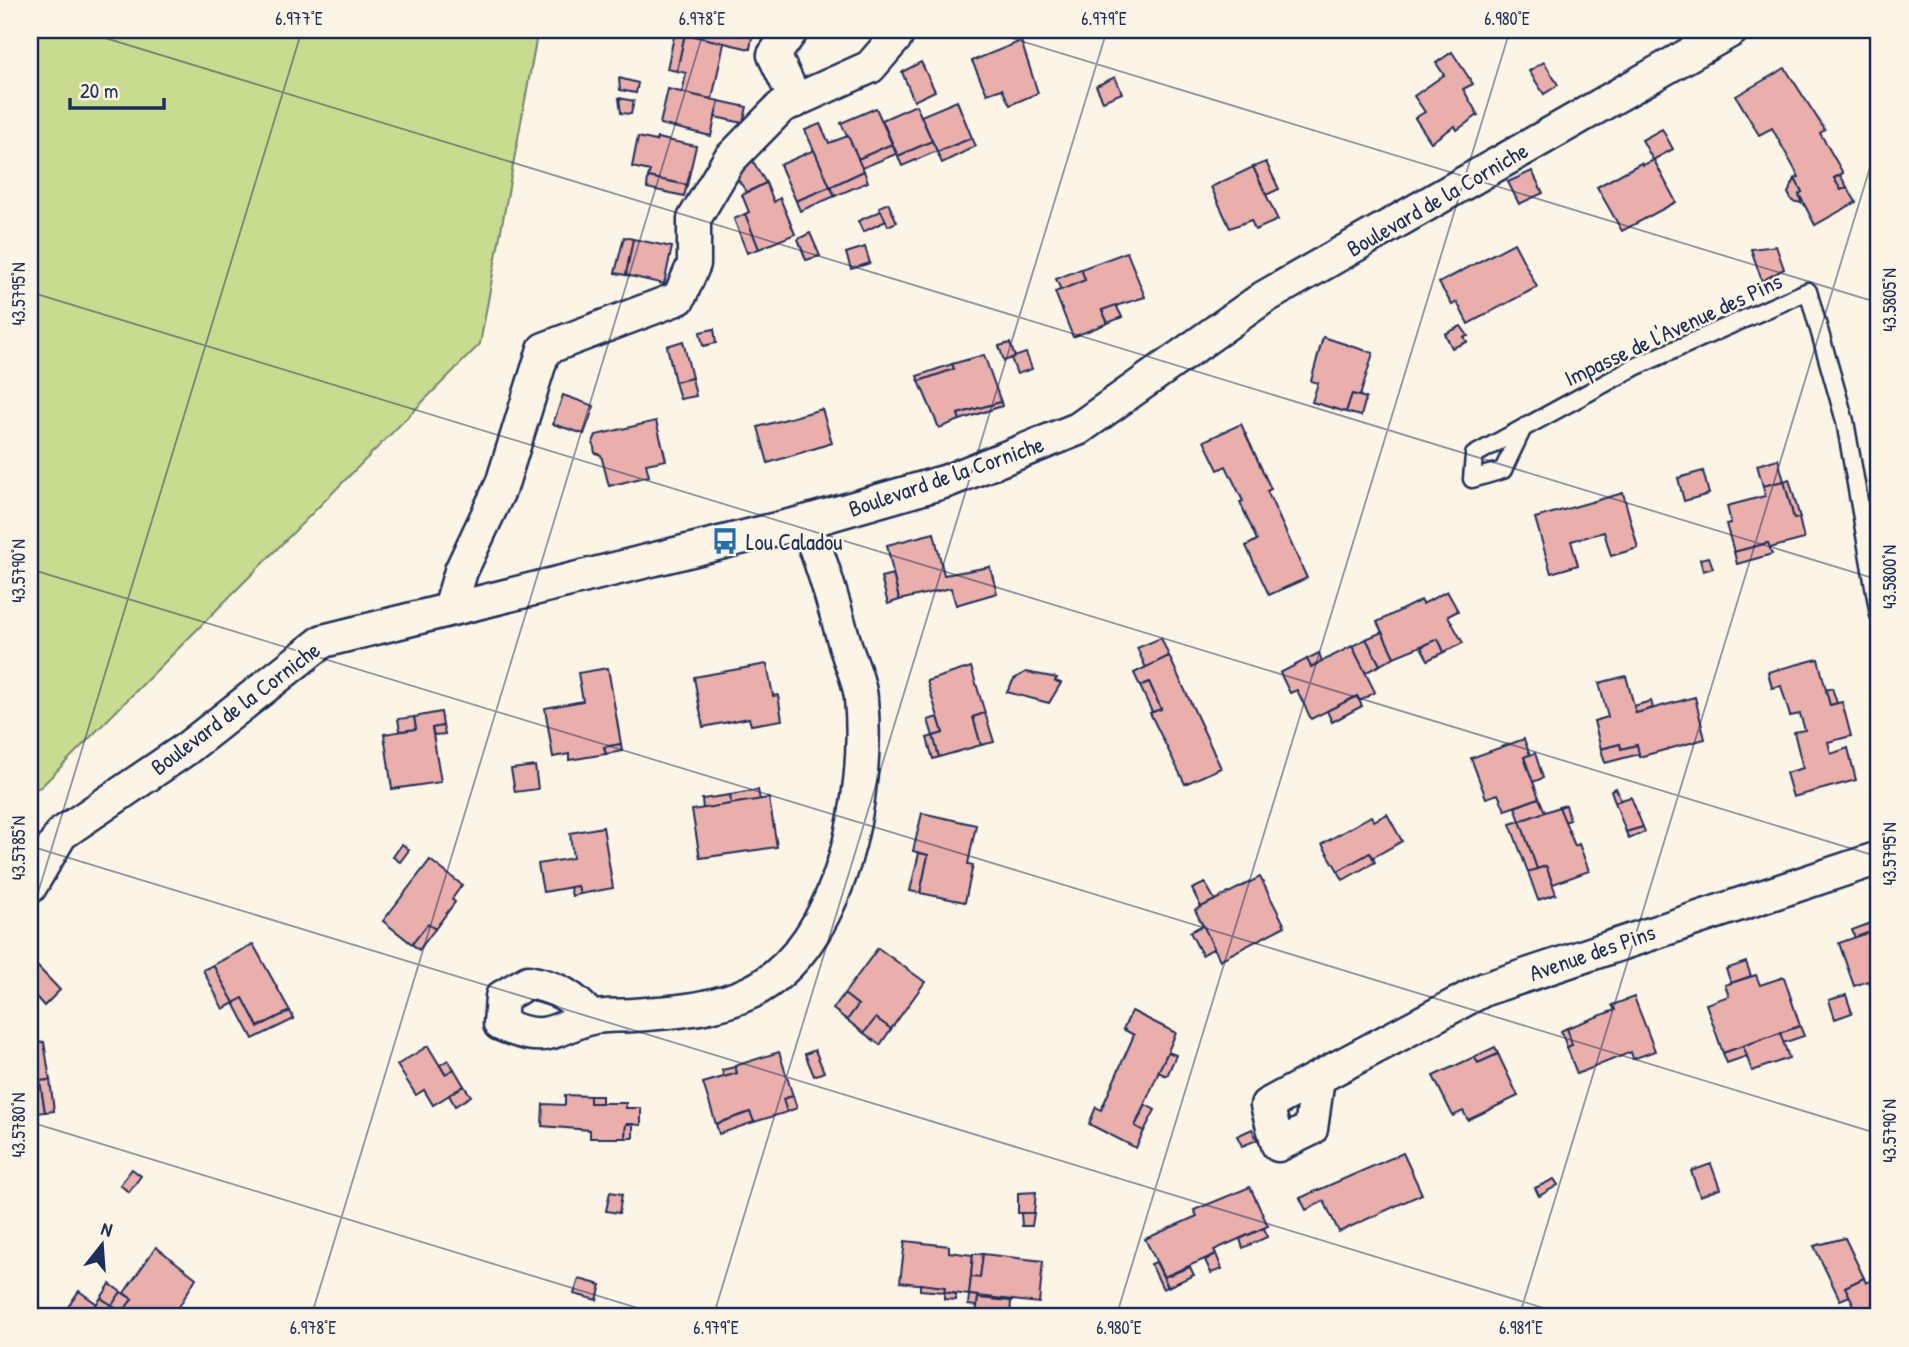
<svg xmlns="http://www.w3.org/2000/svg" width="1909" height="1347" font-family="'Patrick Hand',sans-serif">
	<rect width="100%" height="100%" fill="#fcf5e5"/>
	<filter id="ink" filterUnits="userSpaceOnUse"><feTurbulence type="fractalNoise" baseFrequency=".0143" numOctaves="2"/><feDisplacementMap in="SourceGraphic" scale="14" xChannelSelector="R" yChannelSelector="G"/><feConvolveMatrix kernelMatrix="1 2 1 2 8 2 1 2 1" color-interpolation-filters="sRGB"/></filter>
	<g filter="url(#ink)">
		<polygon fill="#c9db8f" stroke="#728576" stroke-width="2" points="30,30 538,30 480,344 41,787 30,791"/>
		<g fill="#eaafab" stroke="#1b2f5e" stroke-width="2">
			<polygon points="699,30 749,30 753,31 750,49 698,37"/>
			<polygon points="962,30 982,30 965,37"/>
			<polygon points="675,32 685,34 677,71 667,69"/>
			<polygon points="685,34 724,43 712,99 682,93 686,73 677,71"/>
			<polygon points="1021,41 1038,93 1010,105 1002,89 987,94 972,61"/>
			<polygon points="1452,52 1473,84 1463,89 1478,115 1457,130 1455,126 1431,142 1415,118 1425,112 1414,96 1444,75 1436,63"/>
			<polygon points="921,62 935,91 914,101 902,72"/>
			<polygon points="1544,62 1558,85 1544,94 1529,71"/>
			<polygon points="1785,68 1825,130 1820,133 1843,173 1834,178 1841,190 1847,187 1856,202 1815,225 1799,194 1802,192 1795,179 1799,177 1772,128 1759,135 1736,96"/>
			<polygon points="1115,77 1122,93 1103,101 1096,86"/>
			<polygon points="619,78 638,83 636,93 620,90"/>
			<polygon points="668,89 719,101 711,136 660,124"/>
			<polygon points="619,98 634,101 631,114 621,113"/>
			<polygon points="719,101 747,107 743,123 715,117"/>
			<polygon points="957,101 972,138 937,152 921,116"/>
			<polygon points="916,105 932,141 898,156 882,120"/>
			<polygon points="876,108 892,144 858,159 841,123"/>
			<polygon points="820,124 829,143 848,136 864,171 830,187 805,130"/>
			<polygon points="1662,129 1673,149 1653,160 1642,140"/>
			<polygon points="638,137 656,141 657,138 696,146 687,185 648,177 650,171 632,167"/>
			<polygon points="972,138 976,146 942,163 937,152"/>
			<polygon points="932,141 937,151 902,166 898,156"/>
			<polygon points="892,144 896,154 862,168 858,159"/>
			<polygon points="814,150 830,187 796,201 780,165"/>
			<polygon points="751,158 766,183 747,192 735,176"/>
			<polygon points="1654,160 1676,202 1622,231 1597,187 1641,163 1643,165"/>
			<polygon points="1266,162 1279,189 1266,195 1253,167"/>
			<polygon points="1253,167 1278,220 1255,230 1251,220 1230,228 1211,187"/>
			<polygon points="864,171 868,182 835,196 830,187"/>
			<polygon points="1532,171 1543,193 1519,204 1508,182"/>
			<polygon points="1840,175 1847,187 1841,190 1834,178"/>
			<polygon points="648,177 687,185 684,196 647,188"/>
			<polygon points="1795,179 1802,192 1799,194 1801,203 1792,201 1788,193"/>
			<polygon points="766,183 774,202 780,198 795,234 759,249 745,214 749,212 742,195"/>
			<polygon points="830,187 835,196 800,211 796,201"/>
			<polygon points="888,203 897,222 888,226 879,207"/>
			<polygon points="881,211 886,221 863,232 858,221"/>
			<polygon points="745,214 759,249 747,253 734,219"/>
			<polygon points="810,233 820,256 806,260 798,239"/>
			<polygon points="624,237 633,239 626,275 615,273"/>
			<polygon points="633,239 672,247 664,284 626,275"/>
			<polygon points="1514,243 1537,287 1468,324 1457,302 1452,305 1439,283"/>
			<polygon points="1776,246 1784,269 1762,281 1751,249"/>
			<polygon points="865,247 870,263 851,269 846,253"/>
			<polygon points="1127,252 1145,297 1102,310 1108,323 1073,337 1055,292 1085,280 1081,269"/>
			<polygon points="1081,269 1085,280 1061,290 1056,279"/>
			<polygon points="1116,305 1122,317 1108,323 1102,310"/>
			<polygon points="1461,326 1468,336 1464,337 1467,342 1452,348 1445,334"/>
			<polygon points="714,329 716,343 703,346 700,332"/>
			<polygon points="1323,337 1373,353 1360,396 1352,394 1346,412 1312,402 1318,383 1311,381"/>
			<polygon points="683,341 692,378 675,382 667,346"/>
			<polygon points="1010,343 1015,357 1004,361 999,346"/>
			<polygon points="1026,353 1032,369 1017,374 1011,358"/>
			<polygon points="984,355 1001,402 958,414 960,420 939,428 919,381 954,369 952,364"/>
			<polygon points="952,364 954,369 919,381 917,376"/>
			<polygon points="692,378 696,396 680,399 675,382"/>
			<polygon points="1352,394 1366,398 1361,416 1346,412"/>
			<polygon points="563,395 594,406 584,434 553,424"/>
			<polygon points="1001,402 1002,406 960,420 958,414"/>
			<polygon points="822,409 832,443 768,463 758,427"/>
			<polygon points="656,421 666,460 646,464 649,476 609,486 601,455 595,453 593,442 596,435"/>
			<polygon points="1241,424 1271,489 1267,491 1307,578 1269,595 1246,546 1257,540 1240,502 1243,501 1226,466 1218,470 1204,441"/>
			<polygon points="1778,459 1784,481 1763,486 1757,465"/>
			<polygon points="1703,471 1709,494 1684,501 1678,478"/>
			<polygon points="1789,479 1800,518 1794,519 1784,481"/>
			<polygon points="1784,481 1794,519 1799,518 1804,539 1770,548 1768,543 1734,552 1726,524 1731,523 1727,506 1765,496 1763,486"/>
			<polygon points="1623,493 1638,548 1611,556 1604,532 1571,541 1578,565 1551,573 1535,518"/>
			<polygon points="934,533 944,575 990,567 997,593 956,605 951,588 899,600 887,545"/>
			<polygon points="1768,543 1772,554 1737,564 1734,552"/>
			<polygon points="1709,557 1713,568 1703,571 1700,559"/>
			<polygon points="893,574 899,600 888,604 881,577"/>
			<polygon points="1447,591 1458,611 1448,616 1463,643 1444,652 1438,639 1394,657 1377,622 1421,600 1423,604"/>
			<polygon points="1382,632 1394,657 1380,665 1366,639"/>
			<polygon points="1161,638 1169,656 1146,668 1137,648"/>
			<polygon points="1366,639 1380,665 1365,673 1352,646"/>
			<polygon points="1438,639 1444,652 1428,660 1421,647"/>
			<polygon points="1352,646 1375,692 1360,701 1357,696 1311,719 1297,690 1290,693 1280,673 1307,659 1311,667"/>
			<polygon points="1319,653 1322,661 1311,667 1307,659"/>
			<polygon points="1169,656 1221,768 1185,784 1150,713 1161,709 1149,682 1140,686 1134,673"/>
			<polygon points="1818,659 1830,705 1842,702 1851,736 1828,742 1831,754 1848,748 1856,780 1793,797 1786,773 1803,768 1794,732 1805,730 1800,714 1790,716 1781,686 1772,688 1768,672"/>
			<polygon points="767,664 773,696 778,695 782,720 751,725 749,718 703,727 694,677"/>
			<polygon points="971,667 985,713 973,717 981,745 939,757 933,736 943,733 927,681"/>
			<polygon points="608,668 621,744 604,747 606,754 569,760 569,754 553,757 545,708 583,701 578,673"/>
			<polygon points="1026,672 1057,678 1055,681 1061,683 1049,703 1007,692 1014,679"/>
			<polygon points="1626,676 1636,713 1695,697 1705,739 1639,757 1637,745 1621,749 1620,744 1601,749 1594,721 1608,717 1599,683"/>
			<polygon points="1149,682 1161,709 1152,712 1140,686"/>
			<polygon points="1832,688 1837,703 1830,705 1826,690"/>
			<polygon points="1357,696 1362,706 1332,722 1327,711"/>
			<polygon points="1651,701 1653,708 1636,713 1634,706"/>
			<polygon points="441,712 443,726 432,728 441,782 392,789 384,734 416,729 414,717"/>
			<polygon points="985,713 994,742 981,745 973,717"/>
			<polygon points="414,717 416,729 400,731 398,719"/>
			<polygon points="938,717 943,733 933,736 928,720"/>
			<polygon points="443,726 445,734 434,735 432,728"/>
			<polygon points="933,736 939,757 933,759 927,738"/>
			<polygon points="1524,739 1530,755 1524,757 1539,798 1505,810 1498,794 1486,798 1471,758"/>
			<polygon points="621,744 622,751 606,754 604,747"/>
			<polygon points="1620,744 1621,749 1637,745 1639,754 1605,763 1601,749"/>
			<polygon points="1535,753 1543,778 1533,782 1524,757"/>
			<polygon points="535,766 538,789 515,792 511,769"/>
			<polygon points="1616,788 1621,800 1615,802 1611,790"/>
			<polygon points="758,790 760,800 731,804 730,795"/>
			<polygon points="730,795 731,804 703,809 702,799"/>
			<polygon points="1631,797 1643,827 1626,832 1615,802"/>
			<polygon points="769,798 777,847 700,858 692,810"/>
			<polygon points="1539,798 1545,812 1520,821 1515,807"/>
			<polygon points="1566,805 1570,820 1564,822 1559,807"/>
			<polygon points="1559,807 1575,846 1579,844 1589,871 1553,884 1546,866 1537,869 1520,821"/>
			<polygon points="922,813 976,825 968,864 973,865 965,902 920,893 928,855 913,851"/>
			<polygon points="1387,814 1402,841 1372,858 1370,853 1338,871 1322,844 1371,816 1374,821"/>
			<polygon points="1520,821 1537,869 1528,872 1510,824"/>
			<polygon points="603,827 613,888 580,894 578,886 543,892 538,864 573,858 570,833"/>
			<polygon points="1643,827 1645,832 1629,839 1626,832"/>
			<polygon points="402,844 409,850 400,862 393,857"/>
			<polygon points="919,853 928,855 920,893 910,891"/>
			<polygon points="1370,853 1375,862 1343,880 1338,871"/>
			<polygon points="430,860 462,885 452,899 455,902 435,929 428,924 412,944 383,921"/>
			<polygon points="1546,866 1556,894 1538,900 1528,872"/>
			<polygon points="1260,877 1285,926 1220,960 1195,910"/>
			<polygon points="1205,883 1215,900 1201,907 1192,889"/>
			<polygon points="578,886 580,894 572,896 570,887"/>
			<polygon points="1879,920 1879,929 1855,938 1852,930"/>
			<polygon points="428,924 435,929 419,950 412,944"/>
			<polygon points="1203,925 1214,948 1202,955 1190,932"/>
			<polygon points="1879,929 1879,982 1870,985 1868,981 1854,986 1839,943"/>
			<polygon points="253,944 290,1011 258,1027 243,998 234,1003 213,965"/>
			<polygon points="878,948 925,982 891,1029 876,1018 864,1033 847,1020 858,1005 844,994"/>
			<polygon points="1746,962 1751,976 1731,983 1726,969"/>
			<polygon points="213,965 234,1003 223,1009 203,970"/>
			<polygon points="38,967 60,990 44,1006 30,990 30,975"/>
			<polygon points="1756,975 1760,985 1784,977 1800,1026 1723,1053 1706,1004 1729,996 1725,985"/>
			<polygon points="844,994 858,1005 847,1020 833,1009"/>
			<polygon points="1846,995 1852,1013 1835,1019 1829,1000"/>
			<polygon points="1634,997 1655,1051 1633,1059 1631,1052 1577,1074 1567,1047 1572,1045 1567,1028 1615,1010 1612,1005"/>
			<polygon points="243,998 258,1027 290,1011 294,1019 253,1039 234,1003"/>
			<polygon points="1132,1011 1176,1033 1135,1126 1144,1131 1136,1148 1089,1124 1096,1107 1101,1110 1134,1035 1123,1029"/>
			<polygon points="876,1018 891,1029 880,1045 864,1033"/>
			<polygon points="1800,1026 1804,1036 1783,1043 1780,1033"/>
			<polygon points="1567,1028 1572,1045 1567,1047 1561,1031"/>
			<polygon points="1780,1033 1789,1058 1752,1071 1743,1046"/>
			<polygon points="44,1042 50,1080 40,1081 45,1112 30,1114 30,1044"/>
			<polygon points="428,1046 445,1074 454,1069 464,1086 433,1105 424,1090 416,1095 397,1065"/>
			<polygon points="1743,1046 1747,1056 1727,1063 1723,1053"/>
			<polygon points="1495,1047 1498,1054 1478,1063 1474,1057"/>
			<polygon points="815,1050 824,1072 814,1076 805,1054"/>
			<polygon points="779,1052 793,1096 783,1099 787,1112 754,1122 750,1112 716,1124 703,1083 737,1073 735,1066"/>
			<polygon points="1168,1052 1176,1055 1167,1076 1158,1072"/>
			<polygon points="1498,1054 1518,1096 1468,1120 1463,1111 1453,1116 1433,1076 1474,1057 1478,1063"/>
			<polygon points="448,1060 454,1069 445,1074 440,1065"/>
			<polygon points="735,1067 737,1073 724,1077 722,1070"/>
			<polygon points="50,1080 54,1111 45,1112 40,1081"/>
			<polygon points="464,1086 471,1096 455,1106 449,1095"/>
			<polygon points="565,1095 590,1096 590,1103 626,1103 626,1108 641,1108 641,1125 626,1124 625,1138 590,1138 590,1130 542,1126 543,1104 565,1105"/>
			<rect x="590" y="1096" width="12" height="7"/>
			<polygon points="793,1096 797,1108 787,1112 783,1099"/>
			<polygon points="1146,1105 1155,1110 1144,1131 1135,1126"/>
			<polygon points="750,1112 754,1122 719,1134 716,1124"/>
			<polygon points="626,1124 633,1124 633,1138 625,1138"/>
			<polygon points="1252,1129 1257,1140 1242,1146 1237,1136"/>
			<polygon points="1403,1153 1422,1194 1339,1232 1324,1201 1306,1210 1300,1198"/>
			<polygon points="1711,1164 1720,1189 1700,1196 1691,1171"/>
			<polygon points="132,1169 141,1176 129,1192 120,1185"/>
			<polygon points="1554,1179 1558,1185 1539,1196 1535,1188"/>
			<polygon points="1250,1187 1268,1226 1214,1250 1216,1254 1164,1277 1145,1239 1197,1216 1194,1210"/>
			<polygon points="610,1192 622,1194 619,1213 606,1211"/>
			<polygon points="1036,1192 1034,1213 1018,1213 1018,1193"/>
			<polygon points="1021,1213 1034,1213 1032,1226 1022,1226"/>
			<polygon points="1264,1228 1267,1237 1243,1248 1240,1239"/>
			<polygon points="1845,1238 1864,1278 1845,1287 1850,1296 1840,1300 1814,1246"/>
			<polygon points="905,1241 949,1246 949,1252 973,1255 969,1295 944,1292 945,1287 900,1282"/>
			<polygon points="156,1247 196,1278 173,1317 119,1317 132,1299 124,1293"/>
			<polygon points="973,1254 983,1254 980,1278 971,1277"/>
			<polygon points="983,1254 1043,1261 1039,1303 969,1295 971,1277 980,1278"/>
			<polygon points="1216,1254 1222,1269 1211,1273 1205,1260"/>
			<polygon points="1156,1262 1168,1287 1163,1289 1151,1264"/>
			<polygon points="1190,1267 1194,1275 1168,1287 1164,1277"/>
			<polygon points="1879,1277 1879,1317 1872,1317 1869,1312 1860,1317 1845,1287 1864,1278 1866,1283"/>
			<polygon points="579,1279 601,1285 597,1300 574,1294"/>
			<polygon points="110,1284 121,1292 112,1305 101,1298"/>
			<polygon points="920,1284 945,1287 944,1292 920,1290"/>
			<polygon points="79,1291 97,1304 87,1317 61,1317"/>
			<polygon points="121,1292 132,1299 122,1313 112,1305"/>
			<polygon points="944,1292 956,1294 956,1300 944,1299"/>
			<polygon points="969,1295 978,1296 977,1306 968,1305"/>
			<polygon points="101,1298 122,1313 119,1317 87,1317"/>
			<polygon points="978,1298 1011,1301 1010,1317 976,1317"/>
		</g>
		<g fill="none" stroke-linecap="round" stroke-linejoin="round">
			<defs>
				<polyline id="service" points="1523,428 1503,470 1472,479 1474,455 1635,367 1808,291 1845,421 1879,615"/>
				<g id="minor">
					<polyline points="792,30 774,55 796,101"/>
					<polyline points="450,608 461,571 502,484 544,349 679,298 694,264 694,219 729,160 781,107 870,67 896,37 896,30"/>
					<polyline points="30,887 61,834 186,749 323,641 805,522 947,481 1078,429 1263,298 1732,30"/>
					<path d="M 591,1018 C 573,996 556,987 528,982 L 502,997 L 500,1024 C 547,1044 548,1031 590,1018 C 603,1015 619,1016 633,1015 C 673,1012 714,1010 751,992 C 843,946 870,791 861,699 C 860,682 851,664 846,648 C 834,606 823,563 805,522"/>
					<polyline points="1318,1078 1311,1129 1278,1145 1267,1105 1485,989 1879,858"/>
				</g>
			</defs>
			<use href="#service" stroke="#1b2f5e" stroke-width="21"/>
			<use href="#minor" stroke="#1b2f5e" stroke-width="37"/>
			<use href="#service" stroke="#fcf5e5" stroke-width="16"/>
			<use href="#minor" stroke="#fcf5e5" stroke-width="32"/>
		</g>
	</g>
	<path fill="none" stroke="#1b2f5e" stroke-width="2" stroke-opacity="0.45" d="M 79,30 L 1879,580M 985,30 L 1879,303M 30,292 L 1879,857M 30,569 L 1879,1134M 30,846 L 1573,1317M 30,919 L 302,30M 30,1122 L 667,1317M 311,1317 L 704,30M 713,1317 L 1107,30M 1116,1317 L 1510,30M 1519,1317 L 1879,138"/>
	<defs>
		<symbol id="bus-bare" viewBox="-9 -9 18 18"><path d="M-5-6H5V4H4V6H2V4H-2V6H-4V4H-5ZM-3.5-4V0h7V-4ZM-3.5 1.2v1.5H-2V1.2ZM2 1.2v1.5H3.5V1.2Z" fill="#1f6fb2" stroke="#fcf5e5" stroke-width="2.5" paint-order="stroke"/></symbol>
	</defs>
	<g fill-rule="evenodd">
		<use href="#bus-bare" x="706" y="522" width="38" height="38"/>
	</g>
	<g text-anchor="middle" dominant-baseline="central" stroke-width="5" stroke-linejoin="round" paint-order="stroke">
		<g font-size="23" fill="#1b2f5e" stroke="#fcf5e5">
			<text transform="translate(1437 199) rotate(-30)">Boulevard de la Corniche</text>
			<text transform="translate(1673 329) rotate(-25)">Impasse de l'Avenue des Pins</text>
			<text transform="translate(946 476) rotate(-19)">Boulevard de la Corniche</text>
			<text transform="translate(235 708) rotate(-37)">Boulevard de la Corniche</text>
			<text transform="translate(1592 952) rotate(-19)">Avenue des Pins</text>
		</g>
		<g font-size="23" fill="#1b2f5e" stroke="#fcf5e5" text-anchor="start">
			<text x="746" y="541">Lou Caladou</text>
		</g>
	</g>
	<rect width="1909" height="1347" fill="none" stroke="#fcf5e5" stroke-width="77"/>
	<g transform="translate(102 1245) rotate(17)" stroke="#fcf5e5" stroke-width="5" paint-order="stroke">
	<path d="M0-5L12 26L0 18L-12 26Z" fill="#1b2f5e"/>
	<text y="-10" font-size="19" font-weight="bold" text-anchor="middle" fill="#1b2f5e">N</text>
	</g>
	<path d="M70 98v10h94v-10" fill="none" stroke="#1b2f5e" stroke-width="3.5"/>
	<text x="80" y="98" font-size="21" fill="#1b2f5e" stroke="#fcf5e5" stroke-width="5" paint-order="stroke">20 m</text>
	<rect x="38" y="38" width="1832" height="1270" fill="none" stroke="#1b2f5e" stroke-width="2.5"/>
	<g font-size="18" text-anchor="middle" fill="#1b2f5e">
		<text x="299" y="25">6.977°E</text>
		<text x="702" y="25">6.978°E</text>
		<text x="1104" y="25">6.979°E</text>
		<text x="1507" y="25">6.980°E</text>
		<text transform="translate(19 294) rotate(-90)" y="6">43.5795°N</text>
		<text transform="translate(1890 300) rotate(-90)" y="6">43.5805°N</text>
		<text transform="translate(19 571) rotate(-90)" y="6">43.5790°N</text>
		<text transform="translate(1890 577) rotate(-90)" y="6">43.5800°N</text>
		<text transform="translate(19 848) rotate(-90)" y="6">43.5785°N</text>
		<text transform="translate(1890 854) rotate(-90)" y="6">43.5795°N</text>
		<text transform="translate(19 1125) rotate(-90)" y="6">43.5780°N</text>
		<text transform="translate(1890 1131) rotate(-90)" y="6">43.5790°N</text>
		<text x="313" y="1334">6.978°E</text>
		<text x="716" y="1334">6.979°E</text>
		<text x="1119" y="1334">6.980°E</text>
		<text x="1521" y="1334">6.981°E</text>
	</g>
</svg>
